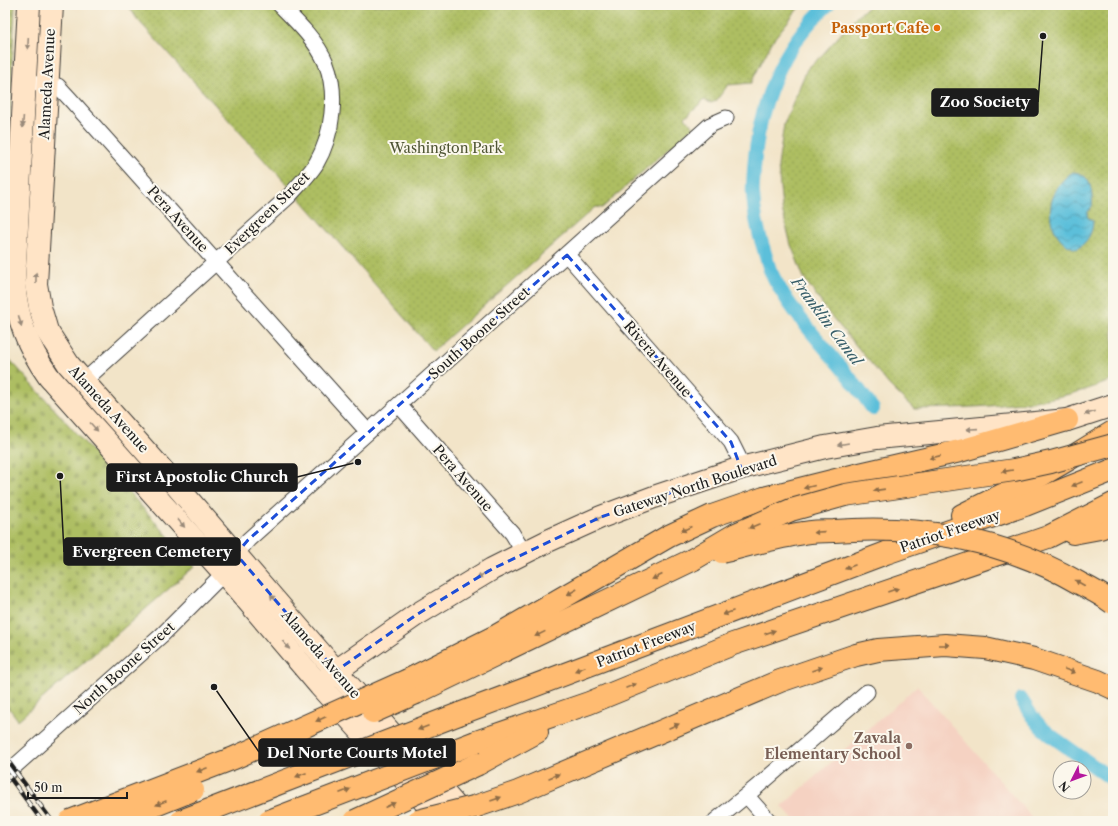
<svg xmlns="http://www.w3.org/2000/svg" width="1118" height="826" font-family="'Libre Caslon Text',serif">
	<defs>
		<pattern id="cemetery-stones" width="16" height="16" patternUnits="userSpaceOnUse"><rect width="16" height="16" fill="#adbe62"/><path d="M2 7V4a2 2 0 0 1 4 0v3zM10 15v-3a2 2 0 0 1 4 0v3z" fill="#94a354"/></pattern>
		<pattern id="park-dots" width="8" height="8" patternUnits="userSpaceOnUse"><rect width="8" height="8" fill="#adbe62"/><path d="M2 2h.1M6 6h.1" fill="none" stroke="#94a354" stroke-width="1.8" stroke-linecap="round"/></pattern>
		<pattern id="water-waves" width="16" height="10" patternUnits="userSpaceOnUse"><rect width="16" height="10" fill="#5cbfda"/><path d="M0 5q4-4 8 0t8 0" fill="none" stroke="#4b9ab0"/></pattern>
	</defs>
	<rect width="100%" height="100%" fill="#fbf7ec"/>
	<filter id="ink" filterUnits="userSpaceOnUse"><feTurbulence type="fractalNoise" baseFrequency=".025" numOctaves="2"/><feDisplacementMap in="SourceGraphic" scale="8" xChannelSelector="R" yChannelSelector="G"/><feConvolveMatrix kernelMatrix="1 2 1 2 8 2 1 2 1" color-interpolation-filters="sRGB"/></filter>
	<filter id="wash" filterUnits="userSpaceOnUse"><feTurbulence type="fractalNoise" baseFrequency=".012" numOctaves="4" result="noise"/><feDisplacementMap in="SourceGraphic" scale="16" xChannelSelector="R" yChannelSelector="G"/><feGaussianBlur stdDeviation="0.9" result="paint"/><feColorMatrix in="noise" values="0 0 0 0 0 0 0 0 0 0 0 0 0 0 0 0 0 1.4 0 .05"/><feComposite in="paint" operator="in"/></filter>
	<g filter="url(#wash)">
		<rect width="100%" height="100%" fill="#f2e4c8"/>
		<polygon fill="#f5d2c2" points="917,686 1035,821 795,821 782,806"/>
		<g fill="url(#cemetery-stones)" stroke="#646d3f">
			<polygon points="5,5 15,5 5,210"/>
			<polygon points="5,354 195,566 18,720 5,703"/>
		</g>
		<g fill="url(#park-dots)" stroke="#646d3f">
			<polygon points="128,5 801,5 773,40 751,83 728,85 716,101 711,103 704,100 685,117 693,127 602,208 595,207 433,351 304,203 137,19"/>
			<path d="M 870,5 L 1113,5 L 1113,380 C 1102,384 1092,388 1081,391 C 1030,406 967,408 914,409 L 890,386 L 827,311 L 804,278 L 791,245 L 782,209 L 778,166 L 784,124 L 807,69 L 822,55 L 855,18 Z"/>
		</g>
		<path fill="url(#water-waves)" stroke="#3c6e7b" d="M 1073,172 C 1087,173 1091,183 1092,196 C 1092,198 1093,204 1092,206 C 1091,208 1088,211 1087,214 L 1088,218 L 1093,220 C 1093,232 1088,242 1077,249 C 1068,247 1064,243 1059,237 C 1042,216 1052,184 1073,172 Z"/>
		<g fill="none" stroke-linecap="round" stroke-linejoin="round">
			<g stroke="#5cbfda" stroke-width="14">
				<path d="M 828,5 C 780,46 758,108 754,169 C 754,177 752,186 753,194 C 754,212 758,232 764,250 C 766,257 768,264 770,270 C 789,311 822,343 849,377 C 858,387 865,399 873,409"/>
				<polyline points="1021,699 1031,715 1041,727 1053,737 1113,780"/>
			</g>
		</g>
	</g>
	<g filter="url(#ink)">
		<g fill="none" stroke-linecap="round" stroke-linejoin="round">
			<defs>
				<g id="minor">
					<polyline points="26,83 54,85 58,86 70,99 368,432"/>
					<polyline points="567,255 731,442 739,458 741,468"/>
					<path d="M 84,381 L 288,197 C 298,186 308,176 316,164 C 333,135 338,93 326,63 C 317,41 296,21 280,5"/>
					<polyline points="399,405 512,533 524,553"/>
					<polyline points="5,775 162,635 224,573 236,554 248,540 710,125 726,118"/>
					<polyline points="747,796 769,821"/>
					<polyline points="715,821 765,780 867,692"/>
				</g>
				<g id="secondary">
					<path d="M 29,5 L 14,282 C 17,319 27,346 49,377 L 224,573 L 320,686 L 442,821"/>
					<polyline points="52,5 36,284 40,307 47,331 69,365 174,483 336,671 469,821"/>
					<polyline points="325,681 336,671 416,615 492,569 550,540 601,517 654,497 741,468 825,447 877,438 1067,420 1113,405"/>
				</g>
				<g id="motorway">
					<polyline points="962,515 1038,477 1069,459 1113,432"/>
					<polyline points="1073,533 1100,528 1113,523"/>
					<polyline points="408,680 498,635 669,536 712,516 764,498 860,474 960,451 1067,420"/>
					<polyline points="416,693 692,560"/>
					<polyline points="459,714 886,553 1025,505 1113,470"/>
					<polyline points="476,742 589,703 733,644 1048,537 1113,504"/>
					<polyline points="478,764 537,732"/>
					<polyline points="474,807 518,792 780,681 856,655 878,650 945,645 985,648 1034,659 1098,681 1113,688"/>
				</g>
			</defs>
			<use href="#minor" stroke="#3c3a36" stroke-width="17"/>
			<use href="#secondary" stroke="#3c3a36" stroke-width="24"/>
			<use href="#motorway" stroke="#3c3a36" stroke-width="24"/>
			<use href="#minor" stroke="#fff" stroke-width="15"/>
			<use href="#secondary" stroke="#ffe4c6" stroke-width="22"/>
			<use href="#motorway" stroke="#ffbb71" stroke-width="22"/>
			<defs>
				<g id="rail">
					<polyline points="5,757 52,821"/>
					<polyline points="5,771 42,821"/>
				</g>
			</defs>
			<use href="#rail" stroke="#1c1c1c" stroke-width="4.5"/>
			<use href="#rail" stroke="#fbf7ec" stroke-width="3" stroke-dasharray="9" stroke-linecap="butt"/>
			<defs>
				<g id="motorway-bridge">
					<path d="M 722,552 C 749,545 776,537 804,533 C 814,531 824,531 834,531 C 920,524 1005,540 1079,583 C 1091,589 1102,595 1113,603"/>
					<polyline points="692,560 736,534 791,510 845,495 1014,470 1051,462 1113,445"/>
					<polyline points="373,712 416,693"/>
					<polyline points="118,820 193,790"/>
					<polyline points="70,821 234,758 408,680"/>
					<polyline points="181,821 459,714"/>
					<polyline points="269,821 476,742"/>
					<polyline points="355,821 478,764"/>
					<polyline points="418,821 474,807"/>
				</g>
			</defs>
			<use href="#motorway-bridge" stroke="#3c3a36" stroke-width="24" stroke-linecap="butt"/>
			<use href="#motorway-bridge" stroke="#ffbb71" stroke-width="22"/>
		</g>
		<defs><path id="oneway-solid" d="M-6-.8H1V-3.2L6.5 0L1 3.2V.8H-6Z"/></defs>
		<g fill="#998a7a">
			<use href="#oneway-solid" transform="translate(28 44) rotate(93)"/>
			<use href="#oneway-solid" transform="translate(23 122) rotate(94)"/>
			<use href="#oneway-solid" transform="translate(36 278) rotate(-89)"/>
			<use href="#oneway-solid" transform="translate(20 321) rotate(75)"/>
			<use href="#oneway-solid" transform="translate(1090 413) rotate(163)"/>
			<use href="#oneway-solid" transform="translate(94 427) rotate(48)"/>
			<use href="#oneway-solid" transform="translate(972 429) rotate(176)"/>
			<use href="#oneway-solid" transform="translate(843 444) rotate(170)"/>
			<use href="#oneway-solid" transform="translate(599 518) rotate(157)"/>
			<use href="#oneway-solid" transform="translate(181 523) rotate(49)"/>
			<use href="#oneway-solid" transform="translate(482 575) rotate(149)"/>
			<use href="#oneway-solid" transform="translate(274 599) rotate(-130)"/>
			<use href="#oneway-solid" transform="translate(286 645) rotate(49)"/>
		</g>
		<g fill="#8e6c46">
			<use href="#oneway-solid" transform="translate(935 457) rotate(167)"/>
			<use href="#oneway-solid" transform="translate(1007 471) rotate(171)"/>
			<use href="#oneway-solid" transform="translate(1077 484) rotate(158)"/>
			<use href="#oneway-solid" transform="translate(809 487) rotate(166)"/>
			<use href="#oneway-solid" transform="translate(879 490) rotate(172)"/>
			<use href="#oneway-solid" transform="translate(754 526) rotate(157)"/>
			<use href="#oneway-solid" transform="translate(686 529) rotate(155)"/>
			<use href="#oneway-solid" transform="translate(819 532) rotate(176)"/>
			<use href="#oneway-solid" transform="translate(850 567) rotate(159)"/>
			<use href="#oneway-solid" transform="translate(657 577) rotate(155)"/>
			<use href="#oneway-solid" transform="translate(1080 583) rotate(-150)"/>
			<use href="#oneway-solid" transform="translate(893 590) rotate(-19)"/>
			<use href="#oneway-solid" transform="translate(572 592) rotate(150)"/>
			<use href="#oneway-solid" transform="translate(728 613) rotate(159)"/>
			<use href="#oneway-solid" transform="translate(770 632) rotate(-19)"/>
			<use href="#oneway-solid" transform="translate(540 634) rotate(154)"/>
			<use href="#oneway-solid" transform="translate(944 645)"/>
			<use href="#oneway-solid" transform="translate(580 669) rotate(159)"/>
			<use href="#oneway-solid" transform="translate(817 669) rotate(-19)"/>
			<use href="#oneway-solid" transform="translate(1070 671) rotate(19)"/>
			<use href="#oneway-solid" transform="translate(631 686) rotate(-22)"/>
			<use href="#oneway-solid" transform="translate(321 719) rotate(156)"/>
			<use href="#oneway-solid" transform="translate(674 726) rotate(-23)"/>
			<use href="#oneway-solid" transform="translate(423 728) rotate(159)"/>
			<use href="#oneway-solid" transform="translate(202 770) rotate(159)"/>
			<use href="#oneway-solid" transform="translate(301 775) rotate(159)"/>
			<use href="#oneway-solid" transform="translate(554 776) rotate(-23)"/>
			<use href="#oneway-solid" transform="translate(345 791) rotate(-21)"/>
			<use href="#oneway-solid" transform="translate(496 799) rotate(-20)"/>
			<use href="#oneway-solid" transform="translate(161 803) rotate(158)"/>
			<use href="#oneway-solid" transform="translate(390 805) rotate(-25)"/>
		</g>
	</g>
	<path fill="none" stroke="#1d4ed8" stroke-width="3" stroke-dasharray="8 5" stroke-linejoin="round" d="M 567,255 L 731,442 L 741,468 L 601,517 L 492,569 L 416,615 L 336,671 L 236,554 L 248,540 Z"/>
	<circle fill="#e8710a" stroke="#fbf7ec" stroke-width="1.5" cx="937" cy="28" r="4"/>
	<circle fill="#8d6e63" stroke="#fbf7ec" stroke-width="1.5" cx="909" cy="746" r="4"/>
	<g text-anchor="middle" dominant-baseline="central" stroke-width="4" stroke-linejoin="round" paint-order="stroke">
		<g font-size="14" font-weight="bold" fill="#c56008" stroke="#fbf7ec" text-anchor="end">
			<text x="929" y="28">Passport Cafe</text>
		</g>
		<g font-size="14" fill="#1c1c1c" stroke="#fbf7ec">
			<text transform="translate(47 84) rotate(-87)">Alameda Avenue</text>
			<text transform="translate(267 213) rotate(-44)">Evergreen Street</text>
			<text transform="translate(178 219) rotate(48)">Pera Avenue</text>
			<text transform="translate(479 333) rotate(-42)">South Boone Street</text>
			<text transform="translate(658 359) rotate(49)">Rivera Avenue</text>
			<text transform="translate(109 409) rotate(48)">Alameda Avenue</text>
			<text transform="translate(463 478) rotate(49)">Pera Avenue</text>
			<text transform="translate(695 486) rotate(-18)">Gateway North Boulevard</text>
			<text transform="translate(950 531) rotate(-19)">Patriot Freeway</text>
			<text transform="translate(646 644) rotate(-21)">Patriot Freeway</text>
			<text transform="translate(321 654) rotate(49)">Alameda Avenue</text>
			<text transform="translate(124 668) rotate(-42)">North Boone Street</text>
		</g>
		<g font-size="14" fill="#4f5534" stroke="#fbf7ec">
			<text x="446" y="148">Washington Park</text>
		</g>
		<g font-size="14" font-weight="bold" fill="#785e54" stroke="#fbf7ec" text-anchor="end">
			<text x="901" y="738">Zavala<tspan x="901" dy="16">Elementary School</tspan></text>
		</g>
		<g font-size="15" font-style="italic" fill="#365d68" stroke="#fbf7ec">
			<text transform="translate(827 321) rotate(53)">Franklin Canal</text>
		</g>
	</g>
	<path fill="none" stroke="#1c1c1c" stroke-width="1.5" d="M1043 36L1038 102M358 462L297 477M60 476L64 552M214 687L259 752"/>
	<g fill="#1c1c1c" stroke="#fbf7ec" stroke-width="1.5">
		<circle cx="1043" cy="36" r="4"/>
		<circle cx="358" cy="462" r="4"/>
		<circle cx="60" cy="476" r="4"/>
		<circle cx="214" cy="687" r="4"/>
	</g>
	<g fill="#1c1c1c" stroke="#1c1c1c" stroke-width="1.5">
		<rect x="932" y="89" width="106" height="27" rx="4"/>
		<rect x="107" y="464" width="190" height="27" rx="4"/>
		<rect x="64" y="538" width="176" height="27" rx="4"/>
		<rect x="259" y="739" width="196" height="27" rx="4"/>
	</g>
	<g font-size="15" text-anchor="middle" font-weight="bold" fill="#fff">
		<text x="985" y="107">Zoo Society</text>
		<text x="202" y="482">First Apostolic Church</text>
		<text x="152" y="557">Evergreen Cemetery</text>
		<text x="357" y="758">Del Norte Courts Motel</text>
	</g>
	<rect width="1118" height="826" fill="none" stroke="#fbf7ec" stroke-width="20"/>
	<g transform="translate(1072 780) rotate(228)"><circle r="19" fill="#fbf7ec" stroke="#a29f99"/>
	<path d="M0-3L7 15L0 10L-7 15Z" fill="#b5179e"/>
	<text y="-6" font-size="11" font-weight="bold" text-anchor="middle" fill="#1c1c1c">N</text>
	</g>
	<path d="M28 792v6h99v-6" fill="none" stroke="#1c1c1c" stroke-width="2"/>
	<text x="34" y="792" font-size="12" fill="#1c1c1c" stroke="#fbf7ec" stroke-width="3" paint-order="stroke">50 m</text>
</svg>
